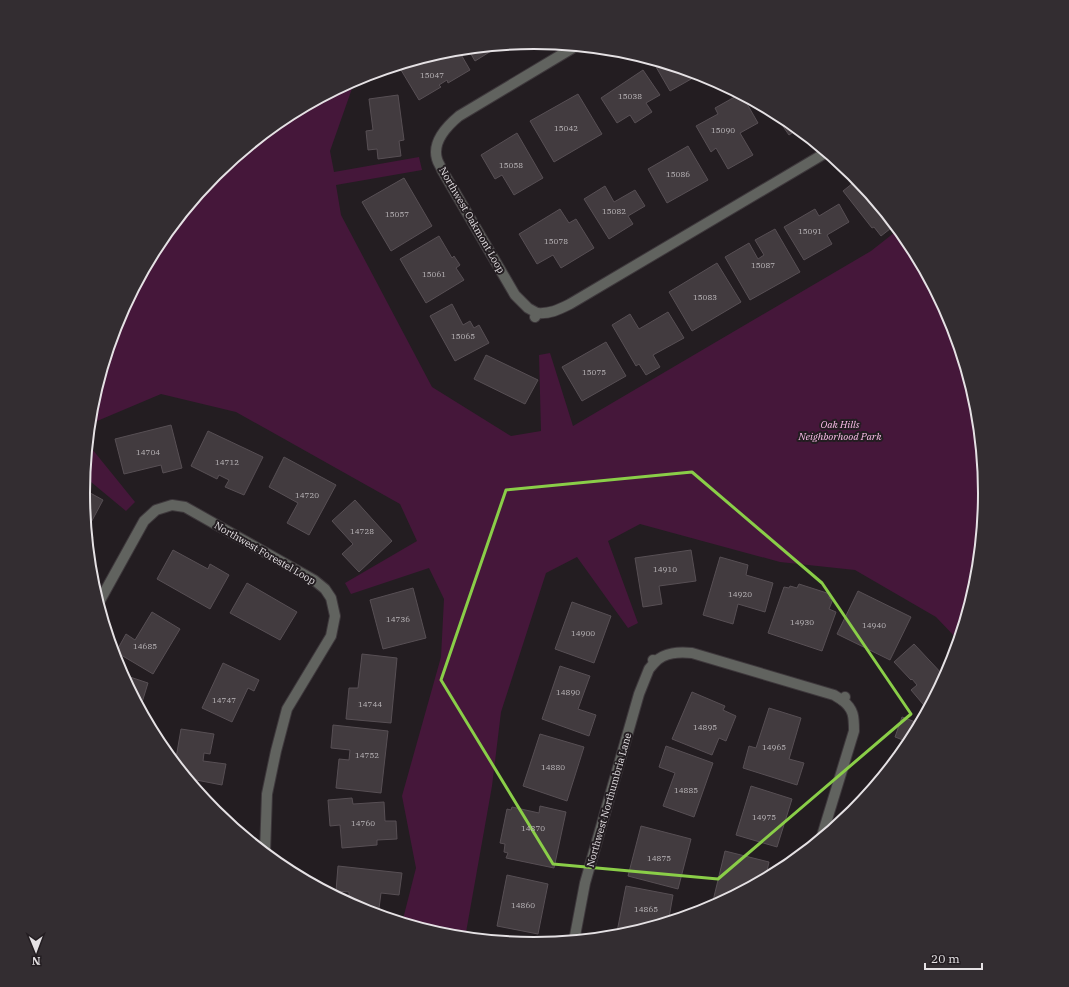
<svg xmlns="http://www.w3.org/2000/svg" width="1069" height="987" font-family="'IBM Plex Serif',serif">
	<rect width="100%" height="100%" fill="#231d21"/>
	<g fill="#45173a">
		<polygon points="355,80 330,151 334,172 419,157 422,170 336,185 341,215 432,387 511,436 541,431 539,355 550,353 573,426 871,251 899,229 910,243 952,321 977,406 986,494 977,582 959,641 936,617 855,570 780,562 640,524 608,541 638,623 628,628 577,557 546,573 501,712 492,786 465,938 446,936 402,923 416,868 402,796 441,657 444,599 429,568 351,594 345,583 417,541 400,504 236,412 161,394 90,424 92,405 117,321 159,242 215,174 284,118"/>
		<polygon points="88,444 135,502 126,511 85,477"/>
	</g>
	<g fill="#423b3f" stroke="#574f54">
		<polygon points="501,45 475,61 468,49"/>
		<polygon points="444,51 448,58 459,51 470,70 448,83 447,80 439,85 441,87 419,100 398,65"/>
		<polygon points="652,60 700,74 670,91"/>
		<polygon points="643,70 660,95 646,103 652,112 635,123 630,115 617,123 601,98"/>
		<polygon points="578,94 602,134 554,162 530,121"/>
		<polygon points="740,94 742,95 758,123 740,133 753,155 728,169 716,148 711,152 696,126 718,114 715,108"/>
		<polygon points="398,95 404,140 399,141 401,156 378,159 377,149 368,150 366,131 373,130 369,99"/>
		<polygon points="773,112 786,118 798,129 789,135"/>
		<polygon points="517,133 543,178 514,195 502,175 495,179 481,155"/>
		<polygon points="688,146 708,180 667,203 648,169"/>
		<polygon points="404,178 432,226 391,251 362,202"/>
		<polygon points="858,179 895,225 881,236 874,227 872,228 843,191"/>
		<polygon points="605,186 614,202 635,190 645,206 628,216 633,224 609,239 584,199"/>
		<polygon points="839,204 849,222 827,235 832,244 804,260 784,227 815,209 819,216"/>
		<polygon points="560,209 569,223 576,219 594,248 561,268 553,255 537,264 519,234"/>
		<polygon points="775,229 800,272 750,300 725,257 749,243 758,259 764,255 755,240"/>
		<polygon points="439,236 452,258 454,256 460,265 456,268 464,280 426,303 400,259"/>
		<polygon points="717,263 741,302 692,331 669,292"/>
		<polygon points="452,304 463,325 470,321 474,328 479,325 489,343 455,361 430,316"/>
		<polygon points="668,312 684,338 653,355 660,367 646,375 639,364 636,366 612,325 630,314 639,329"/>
		<polygon points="606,342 626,376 582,401 562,367"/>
		<polygon points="486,355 538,380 525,404 474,379"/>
		<polygon points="171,425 182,468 163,473 161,465 124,474 115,439"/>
		<polygon points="208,431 263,457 244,495 225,487 229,480 219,475 217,479 191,466"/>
		<polygon points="284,457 336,485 309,535 287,523 298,503 269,487"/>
		<polygon points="83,489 103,500 87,530 83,493"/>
		<polygon points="355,500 392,541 359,572 342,554 353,544 332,521"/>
		<polygon points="87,534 93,537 88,546"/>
		<polygon points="173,550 208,569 210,564 229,575 210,609 157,579"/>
		<polygon points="691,550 696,581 659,586 662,604 643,607 635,558"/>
		<polygon points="720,557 748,565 746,575 773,583 765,612 738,604 733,624 703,615"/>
		<polygon points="247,583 297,612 280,640 230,613"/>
		<polygon points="799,584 830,594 829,598 833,599 829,609 836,612 822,651 768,633 784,587 789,588 790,586 797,588"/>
		<polygon points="413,588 426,638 383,649 370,600"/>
		<polygon points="858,591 911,617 890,660 837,634"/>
		<polygon points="572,602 611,616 594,663 555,649"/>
		<polygon points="152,612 180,629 153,674 116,652 126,634 135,640"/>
		<polygon points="914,644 944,676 940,680 943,683 928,710 911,690 917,685 912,679 911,680 894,662"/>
		<polygon points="362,654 397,658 391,723 346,719 349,688 358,688"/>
		<polygon points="223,663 259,680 254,691 248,688 232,722 202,708"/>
		<polygon points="560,666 590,676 578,709 596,715 589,736 542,719"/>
		<polygon points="121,674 148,683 140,709"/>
		<polygon points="692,692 725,706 723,710 736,716 726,741 719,738 712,755 672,739"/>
		<polygon points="769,708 801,718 789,759 804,763 797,785 743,768 749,746 756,748"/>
		<polygon points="902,717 921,724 911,743 895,737"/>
		<polygon points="333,725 388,731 381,793 336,788 339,759 349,760 350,750 331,748"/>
		<polygon points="181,729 214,734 210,754 204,753 203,761 226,764 222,785 191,779 191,773 181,771 175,764"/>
		<polygon points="540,734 584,747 567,801 523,786"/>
		<polygon points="666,746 713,763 694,817 663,806 675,773 659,767"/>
		<polygon points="751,786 792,799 777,847 736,835"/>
		<polygon points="352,798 353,804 384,802 385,821 396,821 397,839 377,840 377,845 342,848 340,825 330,826 328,800"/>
		<polygon points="540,806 566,812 554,868 506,858 508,853 504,852 505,844 500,843 507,809 511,810 512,807 539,813"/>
		<polygon points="641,826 691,839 678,889 628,876"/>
		<polygon points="725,851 769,862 765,880 716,906 712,905"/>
		<polygon points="338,866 402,873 399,895 381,893 378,916 362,911 341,899 341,897 349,897 349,892 336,891"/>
		<polygon points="507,875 548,884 538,934 497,926"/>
		<polygon points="626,886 673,895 668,923 622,936 616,937"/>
	</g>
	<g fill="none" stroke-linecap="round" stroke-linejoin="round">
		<defs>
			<g id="street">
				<path d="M 537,313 C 550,314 558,310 570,304 L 827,152"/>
				<path d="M 535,317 L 537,313 L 528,308 L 515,295 L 442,170 C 441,167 438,163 437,159 C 432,142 447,126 459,116 L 576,46"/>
				<polyline points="98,604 144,521 156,510 172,505 185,507 314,580 325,589 331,598 335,616 331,636 287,709 276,751 267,794 265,853"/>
				<path d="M 655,662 C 665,652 679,652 692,653 L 834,695 L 842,700 L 845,697"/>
				<path d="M 821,839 L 854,731 C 854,717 854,709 842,700"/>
				<polyline points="574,941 585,883 639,694 649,669 655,662 653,660"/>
			</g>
		</defs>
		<use href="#street" stroke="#3e383c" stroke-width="12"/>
		<use href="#street" stroke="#61635f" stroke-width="10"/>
	</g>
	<path fill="none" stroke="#8ace48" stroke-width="3" stroke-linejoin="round" d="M 692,472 L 822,583 L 911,714 L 718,879 L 553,864 L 441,680 L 506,490 Z"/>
	<g text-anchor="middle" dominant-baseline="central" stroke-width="4" stroke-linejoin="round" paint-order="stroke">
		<g font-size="8" fill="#bcb8bb">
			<text x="432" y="75">15047</text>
			<text x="630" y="96">15038</text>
			<text x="566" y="128">15042</text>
			<text x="723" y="130">15090</text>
			<text x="511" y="165">15058</text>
			<text x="678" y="174">15086</text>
			<text x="614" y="211">15082</text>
			<text x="397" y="214">15057</text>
			<text x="810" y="231">15091</text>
			<text x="556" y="241">15078</text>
			<text x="763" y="265">15087</text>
			<text x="434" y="274">15061</text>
			<text x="705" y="297">15083</text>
			<text x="463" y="336">15065</text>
			<text x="594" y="372">15075</text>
			<text x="148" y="452">14704</text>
			<text x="227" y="462">14712</text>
			<text x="307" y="495">14720</text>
			<text x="362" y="531">14728</text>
			<text x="665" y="569">14910</text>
			<text x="740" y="594">14920</text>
			<text x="398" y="619">14736</text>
			<text x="802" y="622">14930</text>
			<text x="874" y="625">14940</text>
			<text x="583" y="633">14900</text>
			<text x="145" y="646">14685</text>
			<text x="568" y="692">14890</text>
			<text x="224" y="700">14747</text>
			<text x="370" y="704">14744</text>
			<text x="705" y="727">14895</text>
			<text x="774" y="747">14965</text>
			<text x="367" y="755">14752</text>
			<text x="553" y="767">14880</text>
			<text x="686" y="790">14885</text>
			<text x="764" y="817">14975</text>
			<text x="363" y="823">14760</text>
			<text x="533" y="828">14870</text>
			<text x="659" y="858">14875</text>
			<text x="523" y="905">14860</text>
			<text x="646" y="909">14865</text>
		</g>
		<g font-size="10" fill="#e5e1e4" stroke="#231d21">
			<text transform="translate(472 220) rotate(60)">Northwest Oakmont Loop</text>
			<text transform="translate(265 553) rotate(30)">Northwest Forestel Loop</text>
			<text transform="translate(609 800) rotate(-74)">Northwest Northumbria Lane</text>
		</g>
		<g font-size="10" font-style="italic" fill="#fcbfea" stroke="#231d21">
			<text x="840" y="424">Oak Hills<tspan x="840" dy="12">Neighborhood Park</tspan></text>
		</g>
	</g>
	<path d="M0 0H1069V987H0ZM90 493a444 444 0 1 1 888 0a444 444 0 1 1-888 0Z" fill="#332d31" fill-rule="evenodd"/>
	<path fill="none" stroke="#e5e1e4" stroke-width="2" d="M90 493a444 444 0 1 1 888 0a444 444 0 1 1-888 0Z"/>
	<g transform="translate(36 951) rotate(179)" stroke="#231d21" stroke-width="3" paint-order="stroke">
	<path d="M0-3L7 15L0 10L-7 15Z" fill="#e5e1e4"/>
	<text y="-6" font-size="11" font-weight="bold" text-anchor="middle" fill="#e5e1e4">N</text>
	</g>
	<path d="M925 963v6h57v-6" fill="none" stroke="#e5e1e4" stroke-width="2"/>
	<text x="931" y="963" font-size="12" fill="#e5e1e4" stroke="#231d21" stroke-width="3" paint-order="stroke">20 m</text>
</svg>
